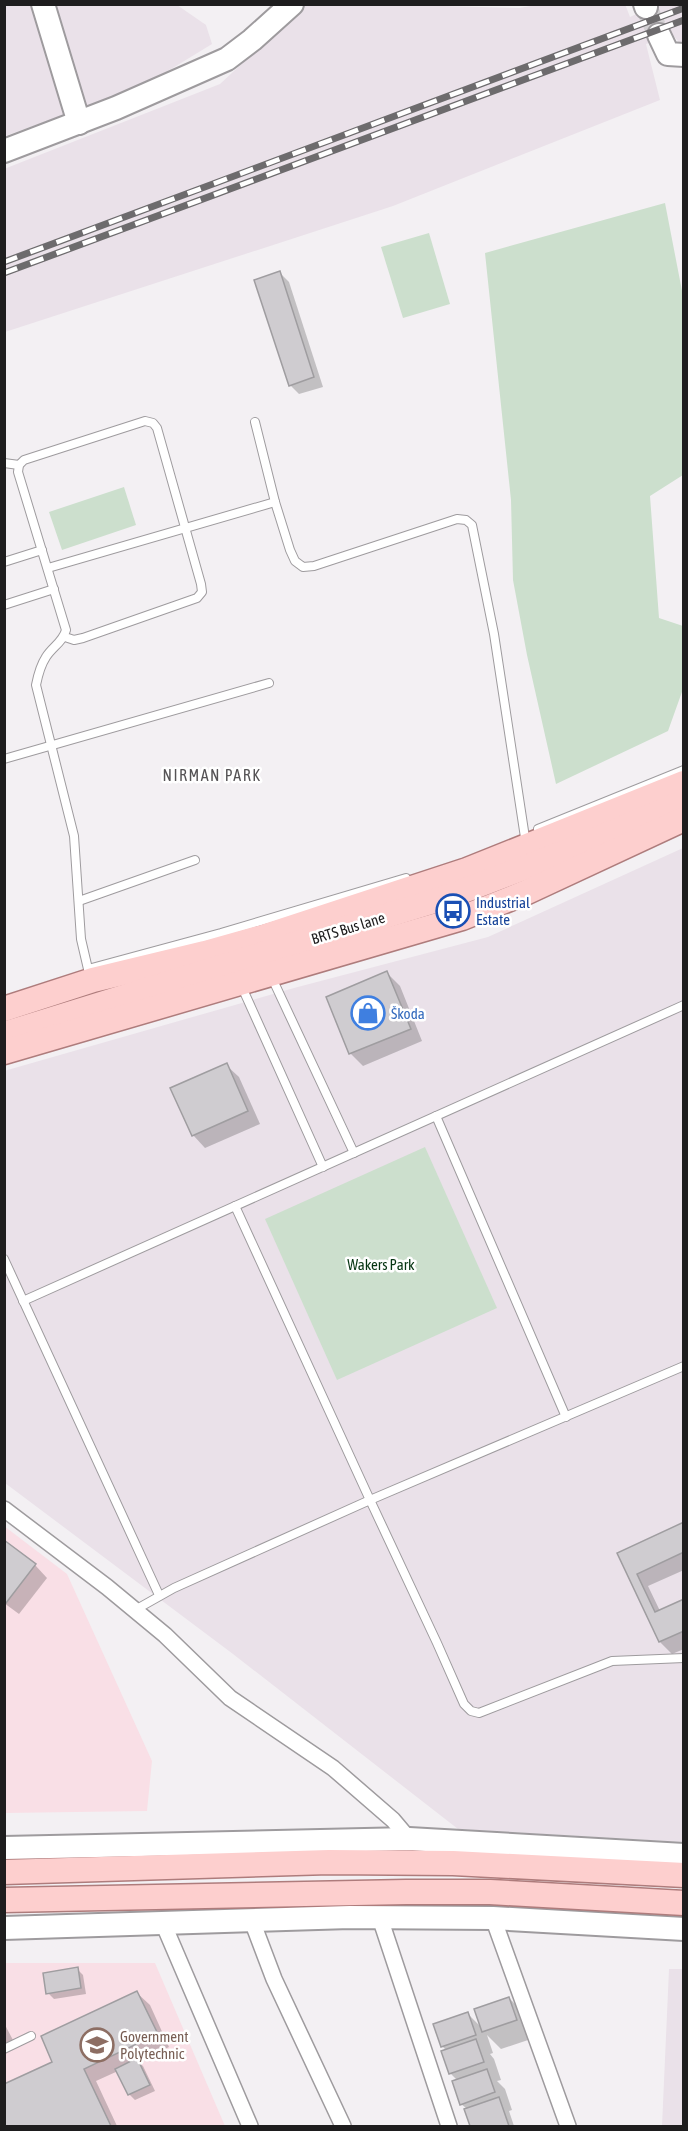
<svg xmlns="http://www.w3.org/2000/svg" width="688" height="2131" font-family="'Asap Condensed',sans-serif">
	<rect width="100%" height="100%" fill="#f3f0f3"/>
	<g fill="#eae1e9">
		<polygon points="543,4 625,4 630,17 656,5 683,5 683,47 672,34 646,44 660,100 393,206 5,332 4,169 220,84 305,5 406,5 519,8"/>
		<polygon points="5,5 177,5 206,25 212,44 140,88 5,136"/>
		<polygon points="683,848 683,1842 458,1829 233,1654 5,1483 4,1071 294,988 488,937"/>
		<polygon points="669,1969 683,1969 683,2126 662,2126"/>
	</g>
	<g fill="#f9dfe6">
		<polygon points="4,1526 67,1574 152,1761 147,1811 5,1813"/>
		<polygon points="5,1963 155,1963 225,2126 5,2126"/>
	</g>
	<g fill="#ccdfcd">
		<polygon points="665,203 683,296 683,475 650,496 659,618 683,626 683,689 668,731 556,784 527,655 513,580 511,500 485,253"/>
		<polygon points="429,233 450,304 403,318 381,247"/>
		<polygon points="124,487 136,525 62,550 49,512"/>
		<polygon points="425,1147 497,1308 337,1380 265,1219"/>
	</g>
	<g fill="#0003">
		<polygon points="280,273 289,282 323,387 299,394 290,385"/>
		<polygon points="387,973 400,986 422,1041 363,1066 350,1053"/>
		<polygon points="69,993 75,999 77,1006 35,1020 29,1013"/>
		<polygon points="226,1065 239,1077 260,1124 205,1148 193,1135"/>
		<polygon points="684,1524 684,1570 648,1586 660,1611 684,1600 684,1649 672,1654 660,1642 619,1553"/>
		<polygon points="4,1542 35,1565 47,1578 19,1614 4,1603"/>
		<polygon points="77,1969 83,1975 86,1994 54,1999 48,1993"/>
		<polygon points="137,1993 150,2005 169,2047 138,2062 143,2066 155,2091 135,2100 129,2094 118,2071 96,2081 117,2126 4,2126 4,2086 54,2062"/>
		<polygon points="509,1998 527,2016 534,2038 501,2049 487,2035 493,2053 490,2054 494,2059 501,2080 497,2081 505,2089 512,2110 509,2111 514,2126 472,2126 466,2108 461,2104 458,2081 450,2073 447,2051 442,2046 468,2014 482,2028"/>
		<polygon points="4,2023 14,2042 4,2047"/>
	</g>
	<g fill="#cfccd0" stroke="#9f9da0" stroke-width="1.5">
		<polygon points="280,271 314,377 289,386 254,280"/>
		<polygon points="387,971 411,1029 349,1054 326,997"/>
		<polygon points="227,1063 248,1111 192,1136 170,1088"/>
		<polygon points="684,1522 684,1552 637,1574 655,1612 684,1599 684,1631 659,1642 617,1553"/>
		<polygon points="4,1540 36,1564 6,1603 4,1602"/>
		<polygon points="78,1967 81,1988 46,1994 43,1973"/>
		<polygon points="137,1991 158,2034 84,2069 111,2126 4,2126 4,2084 52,2062 41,2036"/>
		<polygon points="509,1997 517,2020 482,2032 474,2009"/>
		<polygon points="468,2012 476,2035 441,2047 433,2024"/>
		<polygon points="476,2039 484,2062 449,2074 441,2051"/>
		<polygon points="137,2058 150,2085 128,2095 115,2069"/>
		<polygon points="487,2069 495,2092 460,2105 452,2081"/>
		<polygon points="499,2097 509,2126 470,2126 464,2109"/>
	</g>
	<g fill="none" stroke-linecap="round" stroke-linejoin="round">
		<polyline stroke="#d3d0d3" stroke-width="22" stroke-dasharray="22 11" stroke-linecap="butt" points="646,7 659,35"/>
		<defs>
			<g id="lane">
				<polyline points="255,422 275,502 290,550 295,561 303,567 314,566 457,519 466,520 472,525 494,634 526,844"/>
				<polyline points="4,463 19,465"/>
				<polyline points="4,562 42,550"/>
				<polyline points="48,568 275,502"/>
				<polyline points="4,605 54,589"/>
				<path d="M 65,637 L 74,640 L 83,638 L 197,598 L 202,592 L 201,584 L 157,428 L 153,423 L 145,421 L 24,460 L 19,465 L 18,472 L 66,630 C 63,642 52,647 46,657 C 40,666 38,675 36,685 L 74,836 L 81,939 L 88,969 L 221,933 L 406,878"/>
				<polyline points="4,759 269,683"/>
				<polyline points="538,829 684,770"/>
				<polyline points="79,901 195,860"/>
				<polyline points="272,978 354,1153"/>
				<polyline points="241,985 323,1167"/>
				<polyline points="436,1116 566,1417"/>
				<polyline points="235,1206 370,1500 684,1366"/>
				<polyline points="4,1259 159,1595"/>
				<polyline points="23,1301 684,1005"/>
				<polyline points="135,1610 174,1588 370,1500 437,1643 464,1704 471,1711 479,1713 612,1661 684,1658"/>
				<polyline points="4,2049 31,2036"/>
			</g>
			<g id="street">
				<polyline points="4,1509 107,1587 165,1635 230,1698 333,1768 393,1820 409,1839"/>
				<polyline points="380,1918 449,2126"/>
				<polyline points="493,1918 568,2126"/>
				<polyline points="252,1921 274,1979 343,2126"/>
				<polyline points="163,1923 250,2126"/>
			</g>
			<g id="secondary">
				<polyline points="43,4 79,123"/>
				<polyline points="645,4 646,7"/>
				<polyline points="659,35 668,54 684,55"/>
				<polyline points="4,151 116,108 227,59 252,40 292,4"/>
				<polyline points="4,1848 409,1839 684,1855"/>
				<polyline points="4,1928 350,1917 493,1918 684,1929"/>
			</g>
			<g id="primary">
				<polyline points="4,1009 93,980 205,953 266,936 467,870 684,783"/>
				<polyline points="4,1034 450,896 581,846 684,801"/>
				<polyline points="4,1052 462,918 527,892 684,819"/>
				<polyline points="4,1872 329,1862 453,1863 684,1875"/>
				<polyline points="4,1900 406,1892 490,1892 684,1903"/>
			</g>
		</defs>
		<use href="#lane" stroke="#9e9b9e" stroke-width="10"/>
		<use href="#street" stroke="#9e9b9e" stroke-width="18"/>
		<use href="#secondary" stroke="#9e9b9e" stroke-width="26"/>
		<use href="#primary" stroke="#ae7c7c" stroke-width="27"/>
		<use href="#lane" stroke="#fff" stroke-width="8"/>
		<use href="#street" stroke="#fff" stroke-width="15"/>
		<use href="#secondary" stroke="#fff" stroke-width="22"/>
		<use href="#primary" stroke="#fdcfce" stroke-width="24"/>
		<defs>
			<g id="rail">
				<polyline points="4,262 684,8"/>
				<polyline points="4,273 684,20"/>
			</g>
		</defs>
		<use href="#rail" stroke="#6d6b6d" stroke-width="7"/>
		<use href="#rail" stroke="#fff" stroke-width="4.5" stroke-dasharray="14" stroke-linecap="butt"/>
	</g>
	<defs>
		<symbol id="bus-ring" viewBox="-11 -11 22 22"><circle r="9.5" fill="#fff" stroke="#1a4fb4" stroke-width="1.5"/><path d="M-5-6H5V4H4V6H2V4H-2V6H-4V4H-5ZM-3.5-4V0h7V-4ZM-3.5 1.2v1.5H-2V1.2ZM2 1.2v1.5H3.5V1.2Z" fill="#1a4fb4"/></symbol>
		<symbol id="shop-ring" viewBox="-11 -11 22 22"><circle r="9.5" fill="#fff" stroke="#3f7fe0" stroke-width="1.5"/><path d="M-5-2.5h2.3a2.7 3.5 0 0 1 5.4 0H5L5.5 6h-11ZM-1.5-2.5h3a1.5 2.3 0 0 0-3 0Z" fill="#3f7fe0"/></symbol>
		<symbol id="university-ring" viewBox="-11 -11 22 22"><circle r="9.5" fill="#fff" stroke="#8d6e63" stroke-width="1.5"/><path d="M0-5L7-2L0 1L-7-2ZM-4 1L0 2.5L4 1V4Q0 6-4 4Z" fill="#8d6e63"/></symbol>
	</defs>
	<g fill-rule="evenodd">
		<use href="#bus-ring" x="434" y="892" width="38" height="38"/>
		<use href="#shop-ring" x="349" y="994" width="38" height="38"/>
		<use href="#university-ring" x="78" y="2026" width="38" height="38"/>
	</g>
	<g text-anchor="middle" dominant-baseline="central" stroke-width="5" stroke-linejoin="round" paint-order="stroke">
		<g font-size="15" fill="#164399" stroke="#fff" text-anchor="start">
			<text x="476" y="902">Industrial<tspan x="476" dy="17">Estate</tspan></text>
		</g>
		<g font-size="15" fill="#1e1d1e" stroke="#fff">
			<text transform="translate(348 928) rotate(-17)">BRTS Bus lane</text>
		</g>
		<g font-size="15" fill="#366cbe" stroke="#fff" text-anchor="start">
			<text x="391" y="1013">Škoda</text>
		</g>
		<g font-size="15" fill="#063512" stroke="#fff">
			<text x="381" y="1264">Wakers Park</text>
		</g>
		<g font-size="15" fill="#785e54" stroke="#fff" text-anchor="start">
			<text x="120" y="2036">Government<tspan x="120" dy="17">Polytechnic</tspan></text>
		</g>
		<g font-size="16" letter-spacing="1.5" fill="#555355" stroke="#fff">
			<text x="212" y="775">NIRMAN PARK</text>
		</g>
	</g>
	<rect width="688" height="2131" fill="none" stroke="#1e1d1e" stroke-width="12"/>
</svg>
